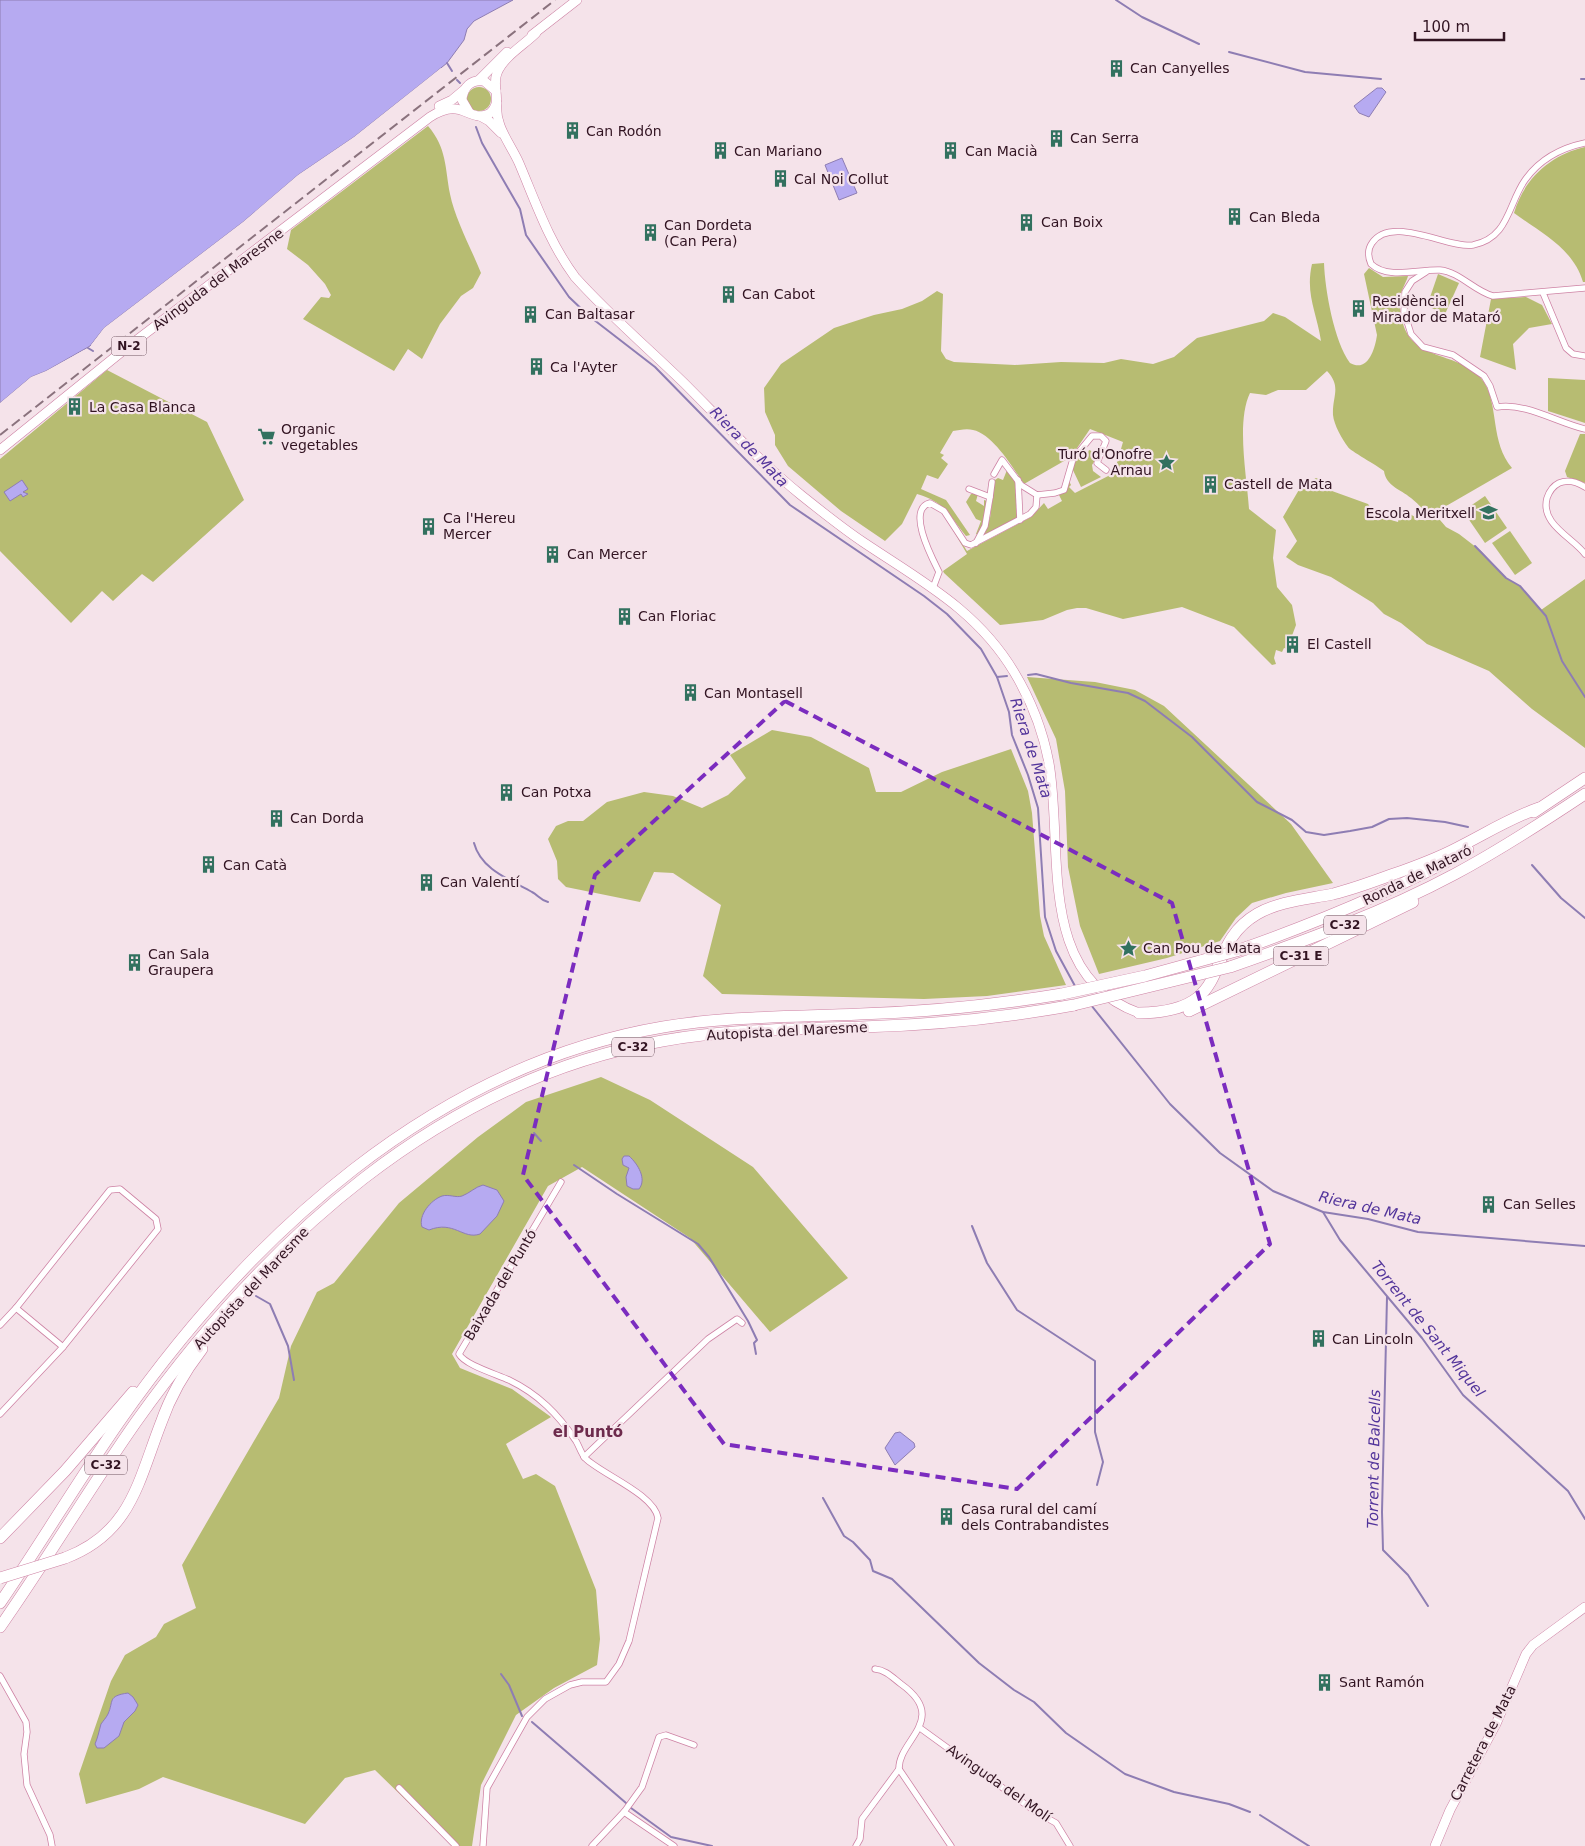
<svg xmlns="http://www.w3.org/2000/svg" width="1585" height="1846" font-family="'DejaVu Sans',sans-serif">
	<rect width="100%" height="100%" fill="#f5e3ea"/>
	<g fill="#b7bc72">
		<circle cx="479" cy="99" r="12"/>
		<path d="M 428,126 C 447,148 445,168 450,194 C 455,219 471,248 481,273 L 473,288 L 461,296 L 440,324 L 422,359 L 408,349 L 394,371 L 303,319 L 321,297 L 329,298 L 331,295 L 325,284 L 308,265 L 287,249 L 291,230 Z"/>
		<path d="M 1585,147 L 1585,282 L 1583,282 C 1573,248 1541,233 1514,213 C 1524,179 1550,155 1585,147 Z"/>
		<path d="M 1324,263 C 1325,290 1334,341 1350,363 C 1368,373 1375,349 1377,335 L 1364,274 L 1369,268 L 1383,277 L 1408,276 C 1406,283 1401,290 1400,298 C 1399,306 1401,316 1403,324 C 1415,363 1463,351 1484,382 C 1499,406 1490,442 1512,468 L 1434,513 L 1446,527 L 1459,534 L 1481,551 L 1506,578 L 1520,586 L 1541,610 L 1585,579 L 1585,748 L 1532,709 L 1489,671 L 1427,644 L 1401,623 L 1384,614 L 1373,603 L 1331,577 L 1298,565 L 1286,557 L 1297,541 L 1283,517 L 1300,488 L 1316,478 L 1321,480 L 1332,491 L 1368,504 L 1377,516 L 1398,522 L 1400,514 L 1405,511 L 1420,520 L 1434,520 C 1426,514 1419,504 1411,498 C 1400,489 1386,486 1384,471 C 1378,466 1349,450 1348,447 C 1342,439 1334,425 1333,415 C 1332,396 1342,387 1327,371 L 1306,390 L 1278,390 L 1266,395 L 1250,393 C 1236,422 1247,477 1249,509 L 1276,530 L 1273,558 L 1277,587 L 1292,605 L 1296,625 L 1287,649 L 1284,648 L 1282,652 L 1276,650 L 1274,658 L 1276,664 L 1272,665 L 1234,627 L 1182,607 L 1123,619 L 1086,608 L 1077,608 L 1067,610 L 1043,620 L 1000,625 L 944,573 L 943,571 L 967,554 L 943,513 L 967,551 L 1031,517 L 1044,503 L 1048,509 L 1062,501 L 1059,495 L 1063,493 L 1069,481 L 1071,485 L 1069,487 L 1075,493 L 1114,473 L 1123,442 L 1090,429 L 1071,457 L 1024,484 C 1013,468 993,434 973,430 C 967,428 959,430 953,431 L 940,453 L 944,455 L 941,458 L 948,464 L 938,479 L 927,475 L 921,489 L 946,500 L 970,535 L 966,536 C 949,515 945,502 917,494 L 902,524 L 885,541 L 841,511 L 788,466 L 775,445 L 775,435 L 765,412 L 764,388 L 781,364 L 834,328 L 874,315 L 902,309 L 922,301 L 937,291 L 943,294 L 941,351 L 946,359 L 954,362 L 1015,365 L 1061,362 L 1104,363 L 1121,359 L 1153,364 L 1174,357 L 1197,338 L 1264,321 L 1273,313 L 1285,317 L 1321,341 C 1317,313 1305,294 1312,264 Z"/>
		<polygon points="1438,274 1459,283 1445,314 1427,306"/>
		<polygon points="1526,297 1542,305 1552,324 1529,328 1513,344 1516,370 1480,357 1491,299"/>
		<polygon points="107,370 207,422 244,500 153,582 142,574 113,601 102,591 71,623 0,551 0,459"/>
		<polygon points="1548,378 1585,380 1585,423 1548,411"/>
		<polygon points="1580,434 1585,434 1585,483 1567,477 1565,471"/>
		<polygon points="1083,448 1085,450 1083,453 1087,455 1089,450 1099,454 1092,465 1093,471 1101,477 1081,487 1072,468"/>
		<polygon points="1007,470 1015,479 1018,517 982,537 990,518 995,480 998,478 1003,480"/>
		<polygon points="971,494 978,494 976,501 984,506 984,500 987,501 986,519 978,535 976,534 981,521 976,519 966,502"/>
		<polygon points="1485,496 1507,528 1485,543 1463,511"/>
		<polygon points="1510,531 1532,563 1515,575 1492,543"/>
		<polygon points="1027,677 1095,682 1135,690 1164,706 1291,824 1333,883 1286,893 1252,903 1236,918 1220,941 1167,958 1099,974 1080,926 1068,867 1065,791 1056,739"/>
		<polygon points="772,730 811,737 869,768 876,792 901,792 942,772 1011,749 1028,791 1032,813 1040,916 1044,936 1066,985 987,996 924,999 722,994 703,976 721,905 673,873 654,872 640,902 566,887 558,879 557,861 548,839 556,826 568,821 583,821 607,802 644,792 673,796 702,808 728,795 746,778 730,755"/>
		<polygon points="601,1077 650,1100 753,1167 848,1278 770,1332 690,1238 582,1167 548,1186 452,1354 460,1368 512,1389 551,1417 506,1444 523,1479 536,1474 555,1486 596,1590 600,1639 597,1665 554,1688 516,1715 481,1785 472,1846 453,1846 375,1770 345,1778 305,1824 163,1777 139,1789 86,1804 79,1774 111,1681 125,1655 156,1637 164,1624 196,1608 182,1565 279,1398 291,1346 317,1292 334,1283 399,1203 478,1137 526,1102"/>
	</g>
	<g fill="#b6aaf1" stroke="#8e7db3">
		<polygon points="0,0 513,0 474,21 467,29 464,40 447,63 431,76 354,137 298,175 243,222 104,328 90,346 46,371 31,377 0,403"/>
		<polygon points="1377,88 1382,88 1386,92 1369,117 1359,113 1354,106"/>
		<polygon points="842,158 857,193 839,200 825,165"/>
		<polygon points="22,480 28,489 23,492 28,494 23,497 21,494 10,501 4,492"/>
		<path d="M 624,1156 L 629,1156 C 638,1164 647,1179 639,1189 L 633,1189 L 627,1186 L 626,1177 L 629,1168 L 623,1165 L 622,1159 Z"/>
		<path d="M 483,1185 L 497,1190 L 504,1201 L 497,1216 L 480,1234 C 463,1240 454,1220 429,1230 L 422,1227 C 418,1215 431,1200 442,1196 C 449,1194 456,1198 462,1196 C 470,1193 475,1187 483,1185 Z"/>
		<polygon points="900,1432 914,1443 915,1447 895,1465 885,1448 895,1433"/>
		<path d="M 128,1693 L 133,1697 L 138,1705 L 135,1711 L 124,1722 L 119,1736 L 104,1748 L 97,1748 L 95,1744 C 98,1737 99,1731 101,1724 C 103,1721 106,1718 108,1714 C 114,1701 107,1696 128,1693 Z"/>
	</g>
	<g fill="#f5e3ea">
		<polygon points="441,68 443,69 356,139 300,177 244,224 106,329 93,347 91,345 104,328 243,222 298,175 354,137"/>
		<polygon points="84,350 87,351 47,374 32,379 0,406 0,403 31,377 46,371"/>
	</g>
	<g fill="none" stroke-linecap="round" stroke-linejoin="round">
		<g stroke="#8e7db3" stroke-width="2">
			<polyline points="1116,0 1142,17 1199,44"/>
			<polyline points="1229,52 1305,72 1381,79"/>
			<polyline points="447,63 452,71"/>
			<polyline points="1581,79 1585,79"/>
			<polyline points="457,80 460,83"/>
			<polyline points="476,127 482,143 520,209 526,235 569,297 589,316 655,367 790,505 924,596 947,614 981,649 997,677 1009,712 1012,735 1028,775 1038,808 1045,917 1056,951 1075,986"/>
			<polyline points="88,348 93,351"/>
			<polyline points="1475,546 1506,578 1520,586 1546,616 1562,661 1585,697"/>
			<polyline points="1028,675 1036,674 1071,683 1128,693 1145,701 1192,737 1257,802 1292,820 1306,832 1324,835 1350,831 1372,827 1389,819 1407,818 1445,822 1468,827"/>
			<polyline points="997,677 1007,676"/>
			<path d="M 474,843 C 481,870 511,880 532,892 C 538,895 540,900 548,902"/>
			<polyline points="1532,865 1561,898 1585,918"/>
			<polyline points="1091,1005 1170,1104 1220,1153 1273,1191 1323,1212 1368,1219 1418,1232 1585,1246"/>
			<polyline points="534,1133 541,1141"/>
			<polyline points="574,1165 617,1194 698,1244 709,1257 748,1321 757,1340 754,1343 756,1354"/>
			<polyline points="1323,1212 1340,1240 1422,1338 1463,1395 1568,1491 1585,1519"/>
			<polyline points="972,1226 987,1263 1017,1310 1095,1361 1095,1432 1103,1462 1097,1485"/>
			<polyline points="256,1296 270,1304 288,1346 294,1380"/>
			<polyline points="1387,1297 1382,1512 1383,1550 1408,1575 1428,1606"/>
			<polyline points="823,1498 844,1536 853,1542 870,1560 873,1571 892,1579 979,1663 1014,1690 1034,1702 1066,1733 1125,1774 1174,1792 1229,1804 1250,1812"/>
			<polyline points="501,1674 509,1685 522,1716"/>
			<polyline points="532,1722 626,1803"/>
			<polyline points="631,1808 671,1837 712,1846"/>
			<polyline points="1260,1815 1309,1846"/>
		</g>
		<defs>
			<g id="street">
				<path d="M 1585,143 C 1561,148 1540,159 1525,180 C 1508,204 1509,238 1473,245 C 1449,249 1391,214 1372,243 C 1367,250 1368,257 1371,264 C 1388,280 1419,269 1440,270 C 1460,272 1474,291 1493,296 L 1585,288"/>
				<path d="M 1426,272 L 1412,281 L 1405,292 L 1404,312 L 1411,334 L 1423,347 L 1453,355 L 1484,376 L 1490,386 L 1497,407 C 1525,402 1558,423 1585,429"/>
				<polyline points="1543,293 1566,348 1573,354 1585,356"/>
				<polyline points="994,474 1002,460 1021,485 1037,495"/>
				<polyline points="1018,480 1020,520"/>
				<path d="M 1585,487 C 1577,482 1568,479 1559,483 C 1553,486 1549,492 1547,498 C 1540,524 1572,537 1585,554"/>
				<polyline points="969,489 990,497 985,526 976,543"/>
				<polyline points="1037,495 1055,493 1064,490 1073,459 1092,436 1101,436 1106,441 1097,463 1106,470"/>
				<polyline points="990,497 992,482"/>
				<path d="M 933,588 L 939,572 C 932,558 906,509 930,503 L 944,511 L 965,543 L 971,545 L 1030,514 L 1036,507 L 1037,495"/>
				<polyline points="16,1308 63,1347"/>
				<polyline points="0,1325 16,1308 110,1190 120,1189 156,1219 158,1229 63,1347 0,1414"/>
				<polyline points="584,1457 708,1339 737,1319 742,1323"/>
				<path d="M 875,1669 C 886,1670 893,1678 901,1684 C 950,1719 898,1740 899,1769 L 951,1846"/>
				<polyline points="0,1676 26,1722 27,1732 24,1754 27,1785 50,1835 52,1846"/>
				<polyline points="920,1728 1036,1812 1056,1823 1070,1846"/>
				<polyline points="399,1788 456,1846"/>
				<polyline points="624,1812 674,1846"/>
				<path d="M 483,1846 L 487,1788 L 527,1717 L 545,1699 L 570,1685 L 582,1682 L 606,1682 L 619,1664 L 629,1641 L 658,1518 C 654,1494 601,1474 585,1458 C 581,1453 579,1446 576,1441 C 558,1414 538,1394 509,1380 C 496,1374 465,1365 459,1354 L 561,1182"/>
				<polyline points="592,1846 624,1812 642,1787 659,1737 666,1735 694,1745"/>
				<polyline points="856,1846 860,1839 862,1819 899,1769"/>
			</g>
			<polyline id="secondary" points="1435,1846 1450,1810 1496,1724 1526,1654 1533,1645 1585,1607"/>
			<g id="primary">
				<polyline points="532,35 577,0"/>
				<polyline points="479,80 507,52"/>
				<path d="M 497,103 C 494,125 510,143 519,163 C 536,203 549,242 575,277 C 609,315 648,348 684,383 C 722,421 759,461 801,495 C 821,511 842,528 863,542 C 921,581 977,610 1014,672 C 1031,700 1043,731 1049,763 C 1064,849 1035,976 1139,1013"/>
				<polyline points="439,106 452,100 464,90"/>
				<path d="M 469,112 L 462,100 C 463,87 471,79 484,81 L 496,91"/>
				<polyline points="480,116 489,121 501,133"/>
				<path d="M 0,450 L 125,349 L 430,117 C 463,96 467,123 489,114 C 504,102 491,88 497,73 C 503,57 524,45 536,33"/>
			</g>
			<g id="highway">
				<polyline points="1534,812 1585,778"/>
				<path d="M 1236,951 C 1316,923 1394,891 1468,850"/>
				<path d="M 1230,967 C 1307,940 1384,912 1455,874 C 1500,850 1543,822 1585,794"/>
				<polyline points="1189,1011 1413,902"/>
				<path d="M 1139,1013 C 1239,1012 1199,948 1257,914 C 1279,901 1309,899 1333,894 C 1353,889 1372,882 1391,875 C 1414,867 1436,859 1457,848 C 1485,834 1510,818 1539,808"/>
				<polyline points="0,1538 65,1471 133,1392"/>
				<path d="M 65,1558 C 131,1533 138,1482 161,1423 C 170,1397 185,1371 202,1349"/>
				<path d="M 0,1603 C 41,1543 78,1481 119,1422 C 249,1236 433,1066 663,1027 C 728,1016 794,1017 860,1014 C 928,1012 995,1005 1062,994"/>
				<path d="M 0,1627 C 47,1560 89,1489 136,1422 C 265,1241 438,1081 662,1041 C 729,1029 795,1029 862,1027 C 933,1025 1004,1018 1074,1005"/>
			</g>
		</defs>
		<use href="#street" stroke="#ce82a4" stroke-width="7"/>
		<use href="#secondary" stroke="#ce82a4" stroke-width="10"/>
		<use href="#primary" stroke="#ce82a4" stroke-width="10"/>
		<use href="#highway" stroke="#ce82a4" stroke-width="12"/>
		<use href="#street" stroke="#fff" stroke-width="5.5"/>
		<use href="#secondary" stroke="#fff" stroke-width="9"/>
		<use href="#primary" stroke="#fff" stroke-width="9"/>
		<use href="#highway" stroke="#fff" stroke-width="11"/>
		<polyline stroke="#8a727d" stroke-width="2" stroke-dasharray="10 5" stroke-linecap="butt" points="0,435 555,0"/>
		<defs>
			<g id="highway-bridge">
				<polyline points="1062,994 1145,976 1236,951"/>
				<polyline points="1074,1005 1230,967"/>
				<polyline points="0,1578 65,1558"/>
			</g>
		</defs>
		<use href="#highway-bridge" stroke="#ce82a4" stroke-width="12" stroke-linecap="butt"/>
		<use href="#highway-bridge" stroke="#fff" stroke-width="11"/>
	</g>
	<path fill="none" stroke="#7b2cbf" stroke-width="4" stroke-dasharray="10 6" stroke-linejoin="round" d="M 785,701 L 1172,903 L 1270,1244 L 1017,1489 L 724,1444 L 523,1175 L 595,875 Z"/>
	<defs>
		<symbol id="building-bare" viewBox="-9 -9 18 18"><path d="M-4-6H4V6H1V3H-1V6H-4ZM-2.5-4.3h1.7v1.8h-1.7ZM.8-4.3h1.7v1.8H.8ZM-2.5-1h1.7V.8h-1.7ZM.8-1h1.7V.8H.8Z" fill="#32715f" stroke="#f5e3ea" stroke-width="2.5" paint-order="stroke"/></symbol>
		<symbol id="supermarket-bare" viewBox="-9 -9 18 18"><path d="M-6-5.5h2.5l.6 2H6L4.5 2H-2.5L-4.4-4H-6ZM-1.5 3.2a1.3 1.3 0 1 0 .1 0ZM3 3.2a1.3 1.3 0 1 0 .1 0Z" fill="#32715f" stroke="#f5e3ea" stroke-width="2.5" paint-order="stroke"/></symbol>
		<symbol id="sight-bare" viewBox="-9 -9 18 18"><path d="M0-6L1.8-2.2L6-1.7L2.9 1.2L3.7 5.4L0 3.3L-3.7 5.4L-2.9 1.2L-6-1.7L-1.8-2.2Z" fill="#32715f" stroke="#f5e3ea" stroke-width="2.5" paint-order="stroke"/></symbol>
		<symbol id="school-bare" viewBox="-9 -9 18 18"><path d="M0-5L7-2L0 1L-7-2ZM-4 1L0 2.5L4 1V4Q0 6-4 4Z" fill="#32715f" stroke="#f5e3ea" stroke-width="2.5" paint-order="stroke"/></symbol>
	</defs>
	<g fill-rule="evenodd">
		<use href="#building-bare" x="1104" y="56" width="25" height="25"/>
		<use href="#building-bare" x="560" y="118" width="25" height="25"/>
		<use href="#building-bare" x="1044" y="126" width="25" height="25"/>
		<use href="#building-bare" x="708" y="138" width="25" height="25"/>
		<use href="#building-bare" x="938" y="138" width="25" height="25"/>
		<use href="#building-bare" x="768" y="166" width="25" height="25"/>
		<use href="#building-bare" x="1222" y="204" width="25" height="25"/>
		<use href="#building-bare" x="1014" y="210" width="25" height="25"/>
		<use href="#building-bare" x="638" y="220" width="25" height="25"/>
		<use href="#building-bare" x="716" y="282" width="25" height="25"/>
		<use href="#building-bare" x="1346" y="296" width="25" height="25"/>
		<use href="#building-bare" x="518" y="302" width="25" height="25"/>
		<use href="#building-bare" x="524" y="354" width="25" height="25"/>
		<use href="#building-bare" x="62" y="394" width="25" height="25"/>
		<use href="#supermarket-bare" x="254" y="424" width="25" height="25"/>
		<use href="#sight-bare" x="1154" y="450" width="25" height="25"/>
		<use href="#building-bare" x="1198" y="472" width="25" height="25"/>
		<use href="#school-bare" x="1476" y="500" width="25" height="25"/>
		<use href="#building-bare" x="416" y="514" width="25" height="25"/>
		<use href="#building-bare" x="540" y="542" width="25" height="25"/>
		<use href="#building-bare" x="612" y="604" width="25" height="25"/>
		<use href="#building-bare" x="1280" y="632" width="25" height="25"/>
		<use href="#building-bare" x="678" y="680" width="25" height="25"/>
		<use href="#building-bare" x="494" y="780" width="25" height="25"/>
		<use href="#building-bare" x="264" y="806" width="25" height="25"/>
		<use href="#building-bare" x="196" y="852" width="25" height="25"/>
		<use href="#building-bare" x="414" y="870" width="25" height="25"/>
		<use href="#sight-bare" x="1116" y="936" width="25" height="25"/>
		<use href="#building-bare" x="122" y="950" width="25" height="25"/>
		<use href="#building-bare" x="1476" y="1192" width="25" height="25"/>
		<use href="#building-bare" x="1306" y="1326" width="25" height="25"/>
		<use href="#building-bare" x="934" y="1504" width="25" height="25"/>
		<use href="#building-bare" x="1312" y="1670" width="25" height="25"/>
	</g>
	<g text-anchor="middle" dominant-baseline="central" stroke-width="4.5" stroke-linejoin="round" paint-order="stroke">
		<g fill="#f5e3ea" stroke="#6c525e" stroke-width="1">
			<rect x="111.5" y="336.5" width="35" height="19" rx="4"/>
			<rect x="1324" y="915.5" width="42" height="19" rx="4"/>
			<rect x="1273.5" y="946.5" width="55" height="19" rx="4"/>
			<rect x="612" y="1037.5" width="42" height="19" rx="4"/>
			<rect x="85" y="1455.5" width="42" height="19" rx="4"/>
		</g>
		<g font-size="12" font-weight="bold" fill="#321422">
			<text x="129" y="346">N-2</text>
			<text x="1345" y="925">C-32</text>
			<text x="1301" y="956">C-31 E</text>
			<text x="633" y="1047">C-32</text>
			<text x="106" y="1465">C-32</text>
		</g>
		<g font-size="14" fill="#321422" stroke="#f5e3ea" text-anchor="start">
			<text x="1130" y="68">Can Canyelles</text>
			<text x="586" y="131">Can Rodón</text>
			<text x="1070" y="138">Can Serra</text>
			<text x="734" y="151">Can Mariano</text>
			<text x="965" y="151">Can Macià</text>
			<text x="794" y="179">Cal Noi Collut</text>
			<text x="1249" y="217">Can Bleda</text>
			<text x="1041" y="222">Can Boix</text>
			<text x="664" y="225">Can Dordeta<tspan x="664" dy="16">(Can Pera)</tspan></text>
			<text x="742" y="294">Can Cabot</text>
			<text x="1372" y="301">Residència el<tspan x="1372" dy="16">Mirador de Mataró</tspan></text>
			<text x="545" y="314">Can Baltasar</text>
			<text x="550" y="367">Ca l'Ayter</text>
			<text x="89" y="407">La Casa Blanca</text>
			<text x="281" y="429">Organic<tspan x="281" dy="16">vegetables</tspan></text>
			<text x="1152" y="454" text-anchor="end">Turó d'Onofre<tspan x="1152" dy="16">Arnau</tspan></text>
			<text x="1224" y="484">Castell de Mata</text>
			<text x="1475" y="513" text-anchor="end">Escola Meritxell</text>
			<text x="443" y="518">Ca l'Hereu<tspan x="443" dy="16">Mercer</tspan></text>
			<text x="567" y="554">Can Mercer</text>
			<text x="638" y="616">Can Floriac</text>
			<text x="1307" y="644">El Castell</text>
			<text x="704" y="693">Can Montasell</text>
			<text x="521" y="792">Can Potxa</text>
			<text x="290" y="818">Can Dorda</text>
			<text x="223" y="865">Can Catà</text>
			<text x="440" y="882">Can Valentí</text>
			<text x="1143" y="948">Can Pou de Mata</text>
			<text x="148" y="954">Can Sala<tspan x="148" dy="16">Graupera</tspan></text>
			<text x="1503" y="1204">Can Selles</text>
			<text x="1332" y="1339">Can Lincoln</text>
			<text x="961" y="1509">Casa rural del camí<tspan x="961" dy="16">dels Contrabandistes</tspan></text>
			<text x="1339" y="1682">Sant Ramón</text>
		</g>
		<g font-size="14" fill="#321422" stroke="#f5e3ea">
			<text transform="translate(218 279) rotate(-37)">Avinguda del Maresme</text>
			<text transform="translate(1417 875) rotate(-26)">Ronda de Mataró</text>
			<text transform="translate(787 1031) rotate(-3)">Autopista del Maresme</text>
			<text transform="translate(500 1285) rotate(-59)">Baixada del Puntó</text>
			<text transform="translate(251 1288) rotate(-47)">Autopista del Maresme</text>
			<text transform="translate(1483 1743) rotate(-63)">Carretera de Mata</text>
			<text transform="translate(999 1783) rotate(35)">Avinguda del Molí</text>
		</g>
		<g font-size="15" font-style="italic" fill="#53359b" stroke="#f5e3ea">
			<text transform="translate(749 447) rotate(46)">Riera de Mata</text>
			<text transform="translate(1031 748) rotate(72)">Riera de Mata</text>
			<text transform="translate(1370 1208) rotate(13)">Riera de Mata</text>
			<text transform="translate(1428 1329) rotate(51)">Torrent de Sant Miquel</text>
			<text transform="translate(1374 1459) rotate(-89)">Torrent de Balcells</text>
		</g>
		<g font-size="15" font-weight="bold" fill="#6d2a4c" stroke="#f5e3ea">
			<text x="588" y="1432">el Puntó</text>
		</g>
	</g>
	<path d="M1415 32v8h89v-8" fill="none" stroke="#321422" stroke-width="2.5"/>
	<text x="1422" y="32" font-size="15" fill="#321422" stroke="#f5e3ea" stroke-width="4" paint-order="stroke">100 m</text>
</svg>
